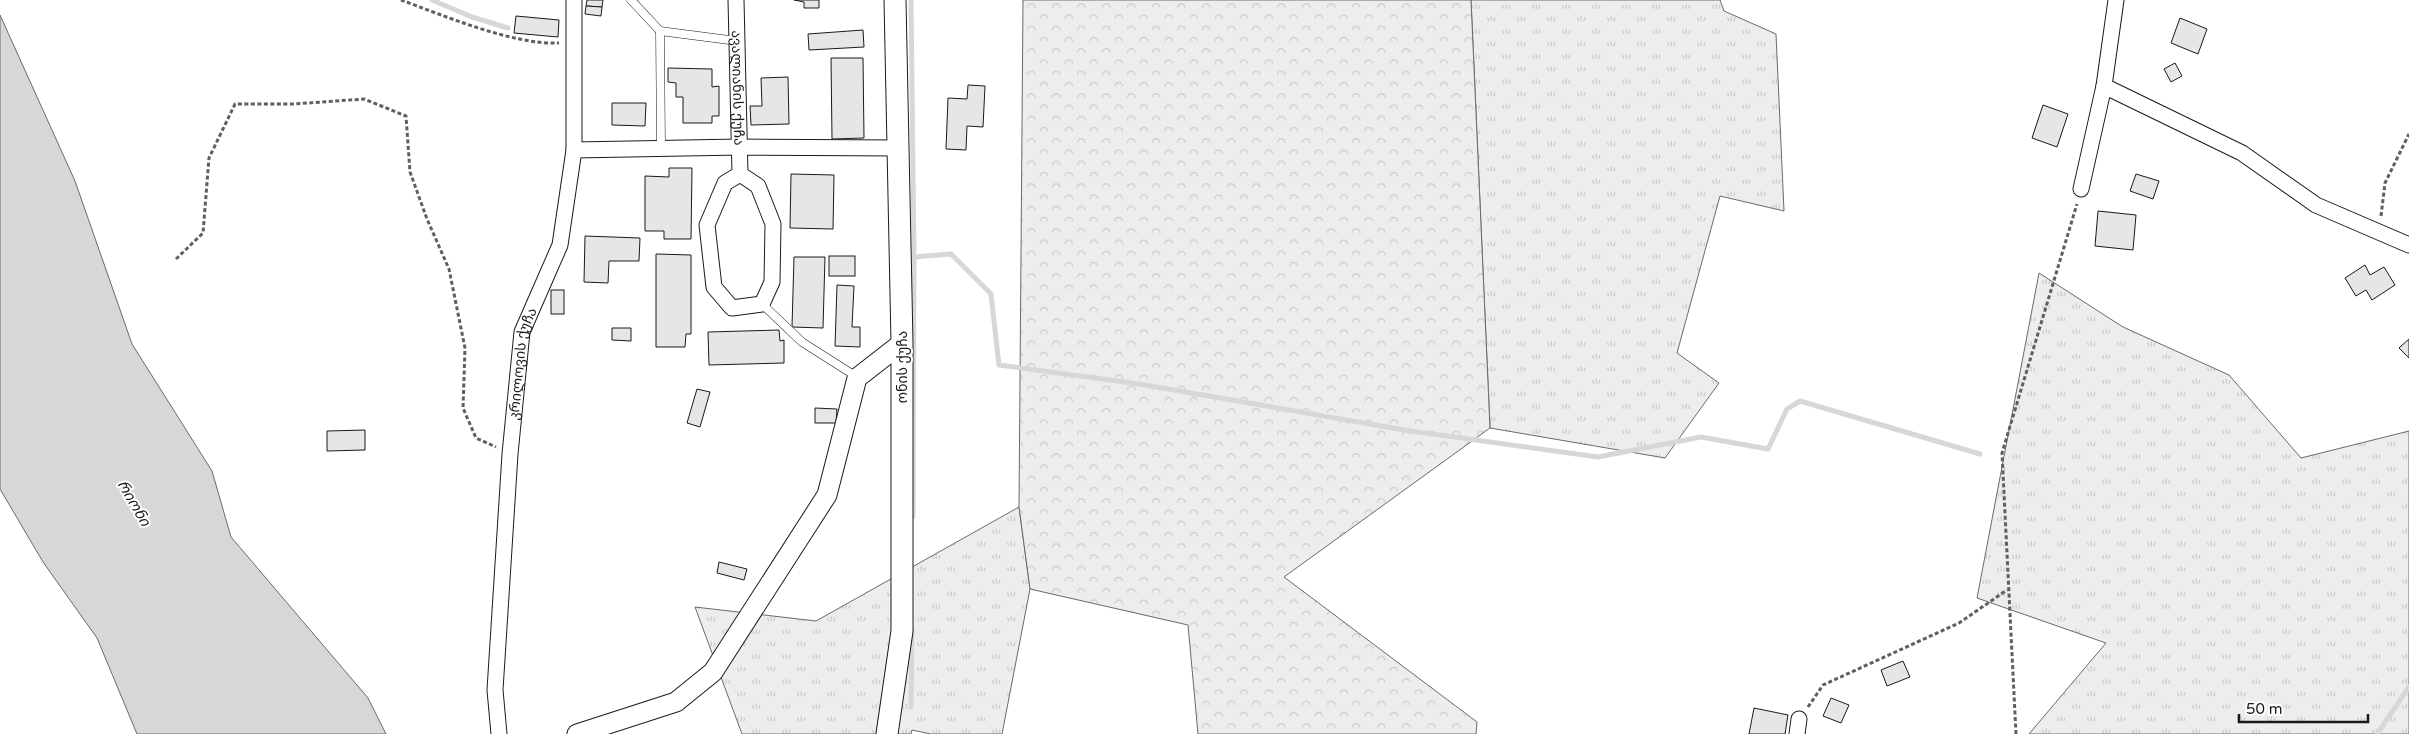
<svg xmlns="http://www.w3.org/2000/svg" width="2409" height="734" font-family="'Varela Round','Noto Sans Georgian',sans-serif">
	<defs>
		<pattern id="grass-tufts" width="24" height="20" patternUnits="userSpaceOnUse" patternTransform="scale(1.25)"><rect width="24" height="20" fill="#ededed"/><path d="M3 7l-1-3M5 7V3M7 7l1-3M15 17l-1-3M17 17v-4M19 17l1-3" fill="none" stroke="#cbcbcb"/></pattern>
		<pattern id="forest-crowns" width="20" height="18" patternUnits="userSpaceOnUse" patternTransform="scale(1.25)"><rect width="20" height="18" fill="#ededed"/><path d="M2 6a3 3 0 1 1 6 0M12 15a3 3 0 1 1 6 0" fill="none" stroke="#cbcbcb"/></pattern>
	</defs>
	<rect width="100%" height="100%" fill="#fff"/>
	<g fill="url(#grass-tufts)" stroke="#6a6a6a">
		<polygon points="1471,0 1720,0 1724,11 1776,34 1784,211 1720,196 1677,353 1719,383 1665,458 1490,428"/>
		<polygon points="2039,273 2123,327 2229,375 2301,458 2409,431 2409,734 2029,734 2106,643 1977,598"/>
		<polygon points="1019,507 1030,589 1002,734 931,734 912,730 911,734 742,734 695,607 816,621"/>
	</g>
	<polygon fill="url(#forest-crowns)" stroke="#6a6a6a" points="1023,0 1471,0 1490,428 1284,577 1477,722 1476,734 1198,734 1188,625 1030,589 1019,507"/>
	<polygon fill="#d7d7d7" stroke="#6a6a6a" points="0,15 75,181 132,344 212,471 231,537 368,698 386,734 137,734 97,638 43,562 0,489"/>
	<g fill="none" stroke-linecap="round" stroke-linejoin="round">
		<g stroke="#d7d7d7" stroke-width="5">
			<polyline points="432,0 472,17 508,28"/>
			<polyline points="911,0 914,257 913,517"/>
			<polyline points="914,257 951,254 991,294 999,365 1139,384 1404,430 1598,457 1701,437 1768,449 1787,409 1800,401 1980,454"/>
			<polyline points="911,707 912,630"/>
			<polyline points="2377,734 2409,687"/>
		</g>
	</g>
	<g fill="#e6e6e6" stroke="#1a1a1a">
		<polygon points="587,0 603,0 602,7 586,6"/>
		<polygon points="794,0 819,0 819,8 804,8 804,2"/>
		<polygon points="586,6 602,7 601,16 585,14"/>
		<polygon points="516,16 559,20 558,37 514,33"/>
		<polygon points="2180,18 2207,29 2198,54 2171,43"/>
		<polygon points="863,30 864,47 809,50 808,34"/>
		<polygon points="831,58 863,58 864,138 832,139"/>
		<polygon points="2175,63 2182,76 2171,82 2164,69"/>
		<polygon points="668,68 712,69 712,87 719,86 719,116 712,116 712,123 683,123 683,97 676,97 676,83 668,82"/>
		<polygon points="788,77 789,124 751,125 750,106 762,106 761,78"/>
		<polygon points="968,85 985,86 983,127 967,126 966,150 946,149 948,98 967,99"/>
		<polygon points="612,103 646,103 645,126 612,125"/>
		<polygon points="2043,105 2068,114 2057,147 2032,138"/>
		<polygon points="669,168 692,168 691,239 664,239 664,231 645,231 645,176 669,177"/>
		<polygon points="791,174 834,175 833,229 790,228"/>
		<polygon points="2136,174 2159,181 2153,199 2130,191"/>
		<polygon points="2098,211 2136,215 2133,250 2095,246"/>
		<polygon points="585,236 640,238 639,261 609,261 608,283 584,282"/>
		<polygon points="656,254 691,255 691,334 686,334 685,347 656,347"/>
		<rect x="829" y="256" width="26" height="20"/>
		<polygon points="794,257 825,257 823,328 792,327"/>
		<polygon points="2365,265 2370,275 2384,267 2395,285 2372,300 2366,290 2356,296 2345,278"/>
		<polygon points="837,285 854,286 852,327 860,327 860,347 835,346"/>
		<rect x="551" y="290" width="13" height="24"/>
		<polygon points="612,328 631,328 631,341 612,340"/>
		<polygon points="779,330 780,341 784,340 784,363 709,365 708,332"/>
		<polygon points="2409,339 2409,358 2399,348"/>
		<polygon points="697,389 710,392 700,427 687,423"/>
		<polygon points="815,408 837,409 836,423 815,423"/>
		<polygon points="365,430 365,450 327,451 327,431"/>
		<polygon points="719,562 747,569 744,580 717,573"/>
		<polygon points="1903,661 1910,677 1887,686 1881,670"/>
		<polygon points="1831,698 1849,705 1841,723 1823,716"/>
		<polygon points="1754,708 1788,715 1785,734 1749,734"/>
	</g>
	<g fill="none" stroke-linecap="round" stroke-linejoin="round">
		<defs>
			<g id="service">
				<polyline points="631,0 660,31 737,41"/>
				<polyline points="660,31 661,148"/>
				<polyline points="762,304 802,342 857,377"/>
			</g>
			<g id="minor">
				<path id="s1" d="M 736,0 L 740,174 L 725,183 L 707,225 L 714,287 L 732,308 L 762,304 L 772,282 L 773,224 L 758,186 L 740,174"/>
				<polyline points="2104,86 2242,153 2316,205 2409,245"/>
				<polyline points="574,150 740,147 899,148"/>
				<polyline points="2081,189 2104,86 2116,0"/>
				<path id="s2" d="M 499,734 L 495,690 L 510,454 L 522,332 L 560,245 L 574,150 L 574,0"/>
				<polyline points="1797,734 1799,719"/>
			</g>
			<polyline id="tertiary" points="577,734 676,702 713,672 827,495 857,378 902,343"/>
			<polyline id="secondary" points="887,734 902,631 902,343 895,0"/>
		</defs>
		<use href="#service" stroke="#1a1a1a" stroke-width="9"/>
		<use href="#minor" stroke="#1a1a1a" stroke-width="17"/>
		<use href="#tertiary" stroke="#1a1a1a" stroke-width="21"/>
		<use href="#secondary" stroke="#1a1a1a" stroke-width="23"/>
		<g stroke="#5f5f5f" stroke-width="3" stroke-dasharray="4 2.5" stroke-linecap="butt">
			<path d="M 401,0 C 445,16 513,45 559,43"/>
			<polyline points="2381,216 2385,183 2409,134"/>
			<polyline points="176,259 203,233 209,158 235,104 294,104 364,99 406,116 410,172 427,219 449,269 465,348 463,408 476,438 496,447"/>
			<polyline points="1808,707 1823,685 1959,623 2007,590"/>
			<polyline points="2016,734 2002,453 2077,204"/>
		</g>
		<use href="#service" stroke="#fff" stroke-width="8"/>
		<use href="#minor" stroke="#fff" stroke-width="15"/>
		<use href="#tertiary" stroke="#fff" stroke-width="19"/>
		<use href="#secondary" stroke="#fff" stroke-width="21"/>
	</g>
	<g text-anchor="middle" dominant-baseline="central" stroke-width="4" stroke-linejoin="round" paint-order="stroke">
		<g font-size="14" fill="#1a1a1a" stroke="#fff">
			<text stroke="none"><textPath href="#s1" startOffset="88">ავალიანის ქუჩა</textPath></text>
			<text stroke="none"><textPath href="#s2" startOffset="372">კრილოვის ქუჩა</textPath></text>
			<text transform="translate(902 367) rotate(-90)">ონის ქუჩა</text>
		</g>
		<g font-size="15" font-style="italic" fill="#1a1a1a" stroke="#fff">
			<text transform="translate(134 503) rotate(60)">რიონი</text>
		</g>
	</g>
	<path d="M2239 714v8h129v-8" fill="none" stroke="#1a1a1a" stroke-width="2.5"/>
	<text x="2246" y="714" font-size="15" fill="#1a1a1a" stroke="#ffffff" stroke-width="4" paint-order="stroke">50 m</text>
</svg>
